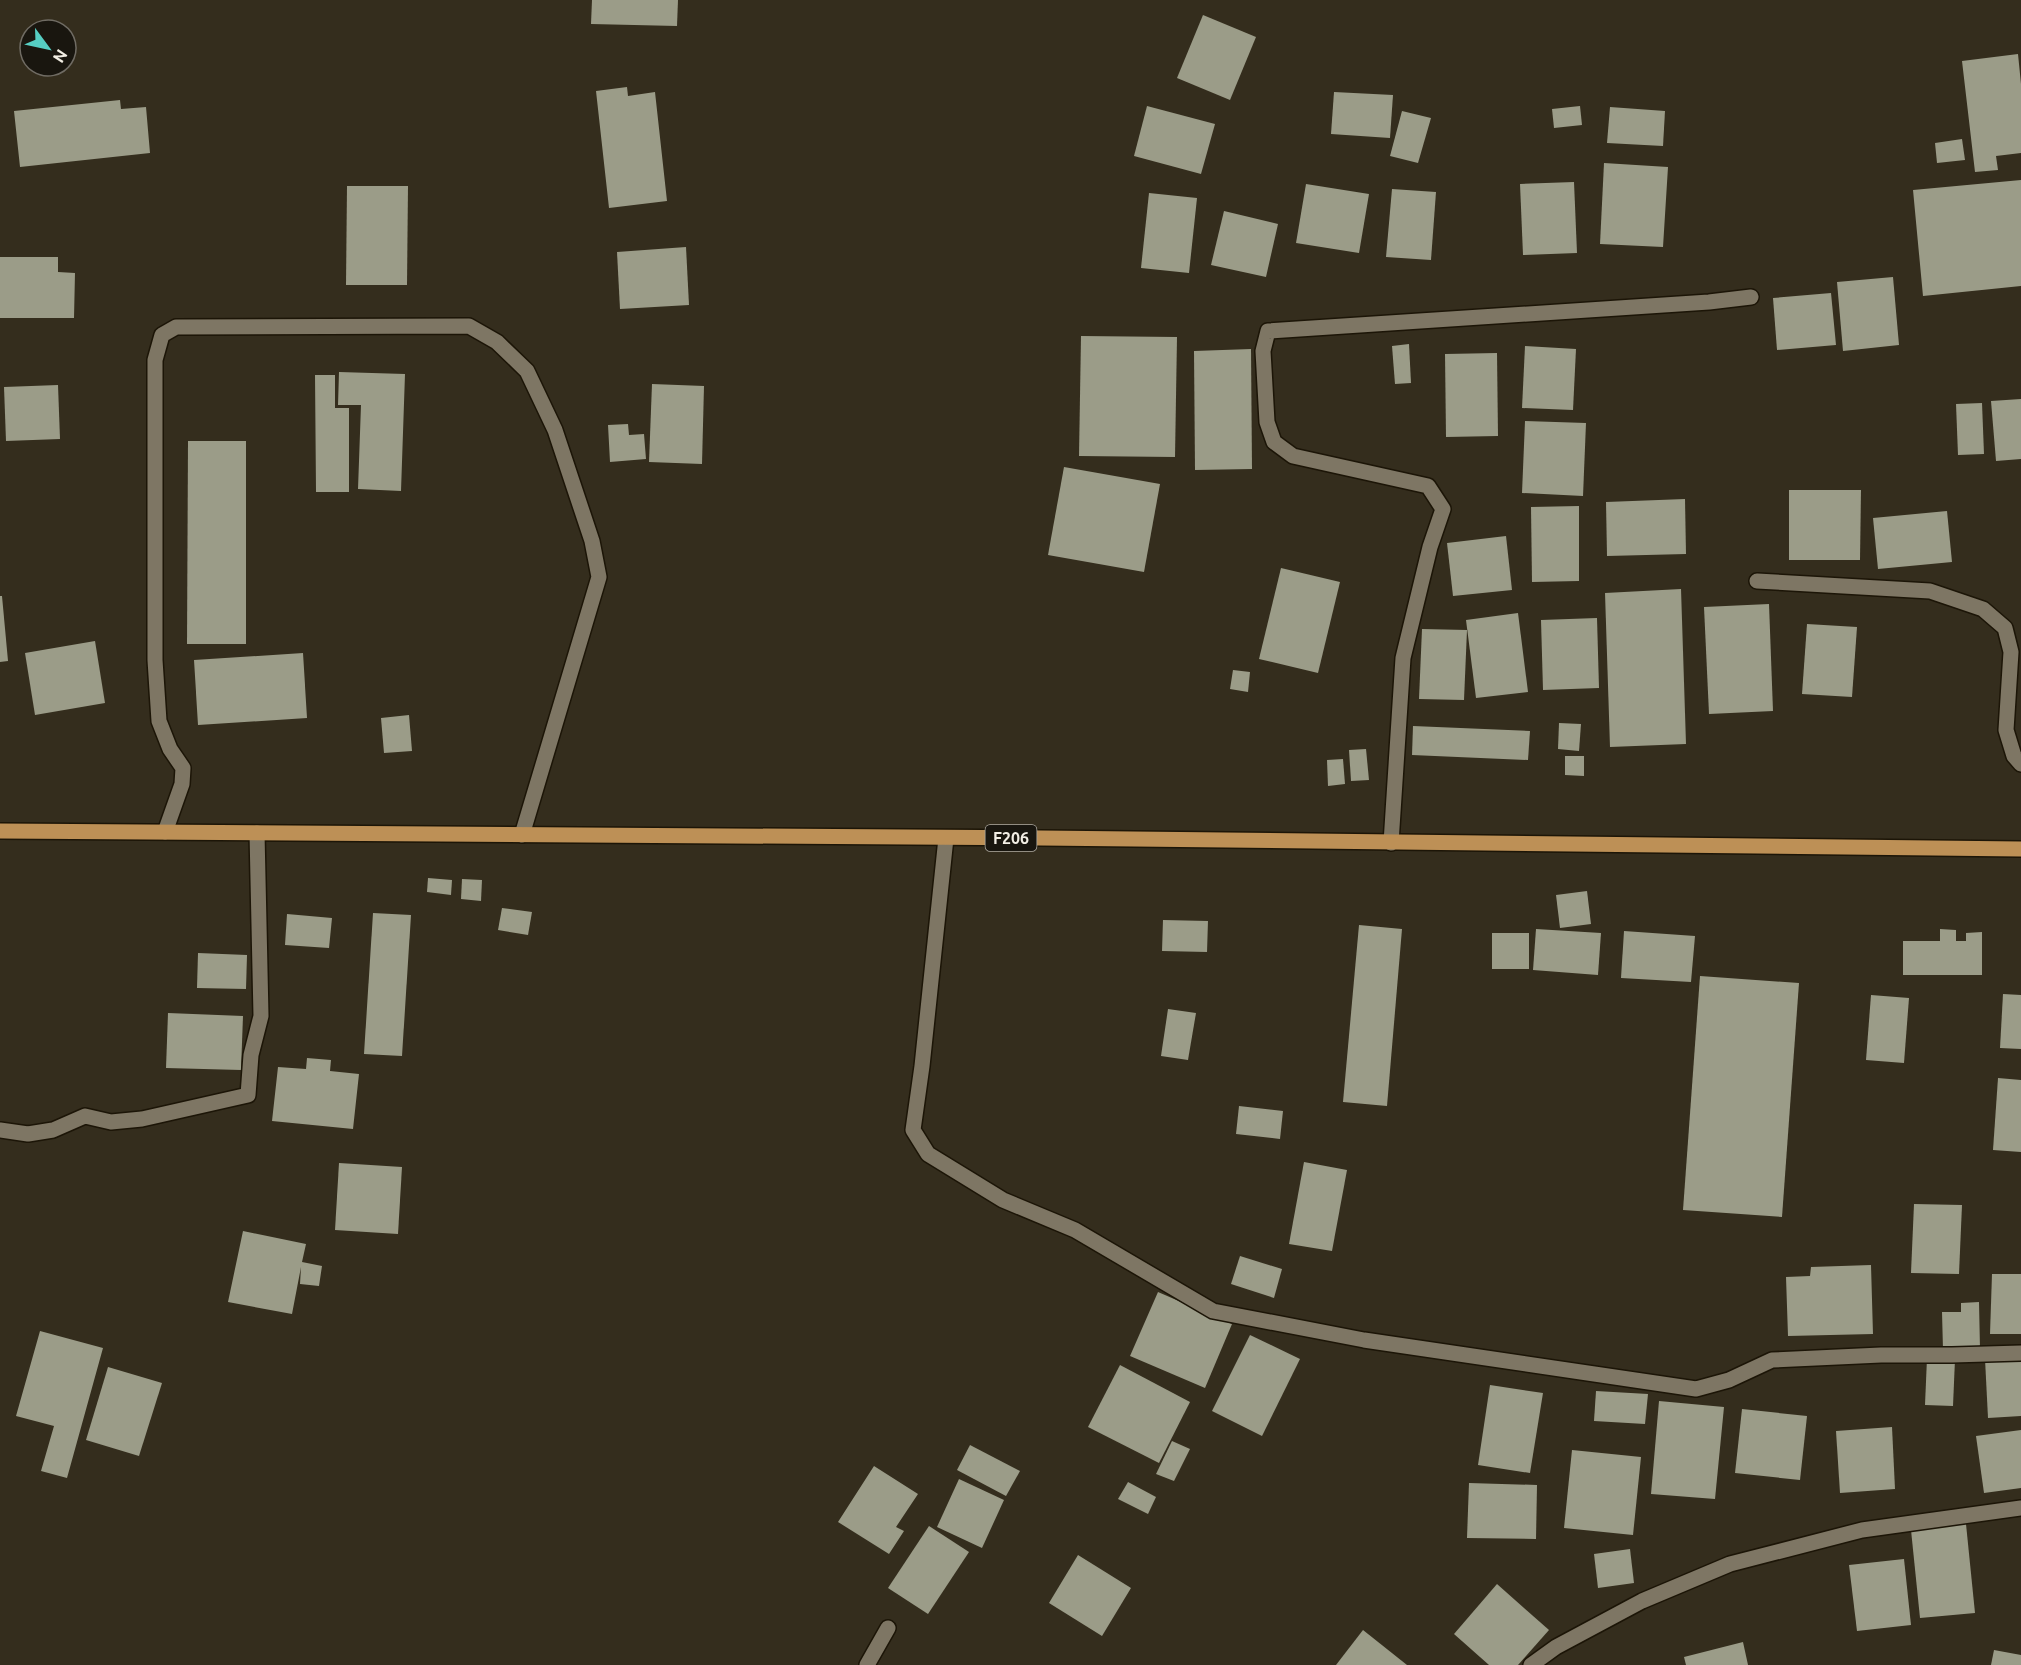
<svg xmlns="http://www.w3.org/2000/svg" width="2021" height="1665" font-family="Ubuntu,sans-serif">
	<rect width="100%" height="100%" fill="#342d1d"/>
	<g fill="#9b9c88">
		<polygon points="592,0 678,0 677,26 591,24"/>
		<polygon points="1203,15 1256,37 1230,100 1177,78"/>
		<polygon points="2018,54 2021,84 2021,153 1996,156 1998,170 1975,172 1962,61"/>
		<polygon points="627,87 628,96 655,92 667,201 609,208 596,91"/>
		<polygon points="1334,92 1393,95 1390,138 1331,134"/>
		<polygon points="120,100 121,109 146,107 150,153 20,167 14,111"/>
		<polygon points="1147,106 1215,124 1201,174 1134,156"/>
		<polygon points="1580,106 1582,125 1554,128 1552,109"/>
		<polygon points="1610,107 1665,111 1663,146 1607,143"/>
		<polygon points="1402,111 1431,118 1418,163 1390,156"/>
		<polygon points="1962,139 1965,160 1937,163 1935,143"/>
		<polygon points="1604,163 1668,167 1663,247 1600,244"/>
		<polygon points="2021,180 2021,286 1923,296 1913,190"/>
		<polygon points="1574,182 1577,253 1523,255 1520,184"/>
		<polygon points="1306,184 1369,194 1359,253 1296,243"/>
		<polygon points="347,186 408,186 407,285 346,285"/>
		<polygon points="1392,189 1436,192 1431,260 1386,257"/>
		<polygon points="1149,193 1197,198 1189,273 1141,268"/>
		<polygon points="1224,211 1278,224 1266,277 1211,265"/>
		<polygon points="686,247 689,305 620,309 617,252"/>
		<polygon points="0,257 58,257 58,272 75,273 74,318 0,318"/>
		<polygon points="1893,277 1899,345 1843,351 1837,282"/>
		<polygon points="1831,293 1836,345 1777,350 1773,298"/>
		<polygon points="1081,336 1177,337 1175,457 1079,456"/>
		<polygon points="1409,344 1411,383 1395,384 1392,346"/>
		<polygon points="1525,346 1576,349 1573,410 1522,408"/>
		<polygon points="1251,349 1252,469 1195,470 1194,351"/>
		<polygon points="1497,353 1498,436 1446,437 1445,354"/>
		<polygon points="339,372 405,374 401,491 358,489 361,405 338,405"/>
		<polygon points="315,375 335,375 335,408 349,408 349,492 316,492"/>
		<polygon points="652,384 704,386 702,464 649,462"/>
		<polygon points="58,385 60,439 6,441 4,387"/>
		<polygon points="2021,399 2021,459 1996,461 1991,401"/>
		<polygon points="1982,403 1984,454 1958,455 1956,404"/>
		<polygon points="1525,421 1586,423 1583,496 1522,493"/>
		<polygon points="628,424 629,435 644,434 646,459 610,462 608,425"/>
		<polygon points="188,441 246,441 246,644 187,644"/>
		<polygon points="1064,467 1160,484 1144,572 1048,555"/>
		<polygon points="1789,490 1861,490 1860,560 1789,560"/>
		<polygon points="1685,499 1686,554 1607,556 1606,502"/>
		<polygon points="1579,506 1579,581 1532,582 1531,507"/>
		<polygon points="1947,511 1952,562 1878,569 1873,518"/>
		<polygon points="1506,536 1512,590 1453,596 1447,543"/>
		<polygon points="1281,568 1340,582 1318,673 1259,659"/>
		<polygon points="1681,589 1686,744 1610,747 1605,593"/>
		<polygon points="0,596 2,596 8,661 0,662"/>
		<polygon points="1769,604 1773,711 1709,714 1704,607"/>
		<polygon points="1518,613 1528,692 1476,698 1466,620"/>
		<polygon points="1597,618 1599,688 1543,690 1541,620"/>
		<polygon points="1807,624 1857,627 1852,697 1802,694"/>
		<polygon points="1422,629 1467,630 1464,700 1419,699"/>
		<polygon points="95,641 105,703 35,715 25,653"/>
		<polygon points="303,653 307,718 198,725 194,660"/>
		<polygon points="1233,670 1250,672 1248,692 1230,689"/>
		<polygon points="409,715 412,751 384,753 381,718"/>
		<polygon points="1559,723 1581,724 1579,751 1558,749"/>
		<polygon points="1413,726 1530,731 1528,760 1412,755"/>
		<polygon points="1366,749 1369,780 1351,781 1349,750"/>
		<polygon points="1565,756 1584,756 1584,776 1565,775"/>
		<polygon points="1343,759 1345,784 1328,786 1327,760"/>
		<polygon points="428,878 452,880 451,895 427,892"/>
		<polygon points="462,879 482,880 481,901 461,899"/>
		<polygon points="1587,891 1591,924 1560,928 1556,895"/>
		<polygon points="502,908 532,912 528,935 498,930"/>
		<polygon points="373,913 411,915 402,1056 364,1054"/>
		<polygon points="287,914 332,918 329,948 285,945"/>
		<polygon points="1163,920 1208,921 1207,952 1162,951"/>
		<polygon points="1359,925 1402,929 1387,1106 1343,1102"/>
		<polygon points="1536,929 1601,933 1598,975 1533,970"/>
		<polygon points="1940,929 1956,930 1956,941 1966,941 1966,933 1982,932 1982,975 1903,975 1903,941 1940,941"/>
		<polygon points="1624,931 1695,936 1691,982 1621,978"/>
		<rect x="1492" y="933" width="37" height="36"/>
		<polygon points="198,953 247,955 246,989 197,988"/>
		<polygon points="1700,976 1799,983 1782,1217 1683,1210"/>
		<polygon points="2003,994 2021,995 2021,1049 2000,1048"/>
		<polygon points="1871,995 1909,998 1904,1063 1866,1060"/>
		<polygon points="1168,1009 1196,1013 1188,1060 1161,1056"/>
		<polygon points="168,1013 243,1016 241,1070 166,1068"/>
		<polygon points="307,1058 331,1060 330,1071 359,1074 353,1129 272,1121 278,1067 306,1069"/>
		<polygon points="1998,1078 2021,1080 2021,1152 1993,1150"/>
		<polygon points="1239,1106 1283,1111 1280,1139 1236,1134"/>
		<polygon points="1304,1162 1347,1170 1332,1251 1289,1244"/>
		<polygon points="339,1163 402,1167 398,1234 335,1230"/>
		<polygon points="1914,1204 1962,1205 1959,1274 1911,1273"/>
		<polygon points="243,1231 306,1244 302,1262 322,1266 319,1286 300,1284 301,1267 292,1314 228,1302"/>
		<polygon points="1240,1256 1282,1269 1274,1298 1231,1284"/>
		<polygon points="1871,1265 1873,1334 1788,1336 1786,1277 1810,1276 1811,1267"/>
		<polygon points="1992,1274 2021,1274 2021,1334 1990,1334"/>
		<polygon points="1158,1292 1232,1324 1205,1388 1130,1356"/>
		<polygon points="1979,1302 1980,1349 1943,1350 1942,1312 1961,1312 1961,1303"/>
		<polygon points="40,1331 103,1348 67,1478 41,1471 54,1426 16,1416"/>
		<polygon points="1250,1335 1300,1359 1262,1436 1212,1411"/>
		<polygon points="2021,1357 2021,1416 1988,1418 1985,1359"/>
		<polygon points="1927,1358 1955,1359 1953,1406 1925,1405"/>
		<polygon points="1120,1365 1190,1402 1159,1463 1088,1427"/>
		<polygon points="108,1367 162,1383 139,1456 86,1440"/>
		<polygon points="1490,1385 1543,1393 1530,1473 1478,1465"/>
		<polygon points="1596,1391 1648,1394 1645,1424 1594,1421"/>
		<polygon points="1659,1401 1724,1407 1715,1499 1651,1494"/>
		<polygon points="1742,1409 1807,1416 1800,1480 1735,1473"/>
		<polygon points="1892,1427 1895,1489 1840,1493 1836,1431"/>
		<polygon points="2021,1430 2021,1488 1984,1493 1976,1436"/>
		<polygon points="1172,1441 1190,1449 1174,1481 1156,1474"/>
		<polygon points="970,1445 1020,1471 1006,1496 957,1470"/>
		<polygon points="1572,1450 1641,1457 1633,1535 1564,1528"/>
		<polygon points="874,1466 918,1494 896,1527 904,1531 889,1554 838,1522"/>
		<polygon points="959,1479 1004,1500 982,1548 937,1527"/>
		<polygon points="1128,1482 1156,1497 1148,1514 1118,1499"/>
		<polygon points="1469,1483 1537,1485 1536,1539 1467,1538"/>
		<polygon points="1966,1524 1975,1613 1920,1618 1911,1530"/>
		<polygon points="929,1526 969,1552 928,1614 888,1588"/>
		<polygon points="1630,1549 1634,1583 1598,1588 1594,1554"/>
		<polygon points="1078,1555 1131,1588 1102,1636 1049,1603"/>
		<polygon points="1904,1559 1911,1625 1857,1631 1849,1565"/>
		<polygon points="1497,1584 1549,1630 1518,1665 1489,1665 1454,1634"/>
		<polygon points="1363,1630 1407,1665 1336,1665"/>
		<polygon points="1743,1642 1748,1665 1686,1665 1684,1657"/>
		<polygon points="1994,1650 2021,1655 2021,1665 1991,1665"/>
	</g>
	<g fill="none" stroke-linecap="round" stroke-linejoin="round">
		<defs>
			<g id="street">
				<polyline points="1757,581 1930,591 1983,609 2005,628 2011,652 2006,730 2014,756 2021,764"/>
				<polyline points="165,832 182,784 183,768 170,749 159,721 155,660 155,360 162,335 176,327 469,326 497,342 527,371 555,430 592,541 599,577 522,835"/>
				<polyline points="946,838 922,1066 913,1130 928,1154 1003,1200 1075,1230 1213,1311 1364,1340 1696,1389 1729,1380 1772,1360 1881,1355 1952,1355 2021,1353"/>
				<polyline points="1391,843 1403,658 1430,547 1443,509 1428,486 1293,456 1274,442 1267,422 1263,351 1268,331 1709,302 1751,297"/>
				<polyline points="0,1130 28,1134 53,1130 85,1116 111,1122 142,1119 248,1095 251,1055 261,1016 257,833"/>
				<polyline points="867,1665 888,1628"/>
				<polyline points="1531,1665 1556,1647 1642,1601 1730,1564 1862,1530 2021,1508"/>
			</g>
			<polyline id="primary" points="0,831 1041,838 2021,849"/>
		</defs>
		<use href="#street" stroke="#1c1507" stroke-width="18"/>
		<use href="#primary" stroke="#1c1507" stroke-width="18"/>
		<use href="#street" stroke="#7e7664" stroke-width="15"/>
		<use href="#primary" stroke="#bd9056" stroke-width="15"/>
	</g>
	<g text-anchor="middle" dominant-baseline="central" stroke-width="6" stroke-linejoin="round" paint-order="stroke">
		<rect fill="#19160f" stroke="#b1ada4" stroke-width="1.5" x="985.5" y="825" width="51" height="26" rx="4.5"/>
		<g font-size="16" font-weight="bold" fill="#f2eee4">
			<text x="1011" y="838">F206</text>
		</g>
	</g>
	<g transform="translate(48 48) rotate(123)"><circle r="28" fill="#19160f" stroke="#706c64" stroke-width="1.5"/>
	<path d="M0-4.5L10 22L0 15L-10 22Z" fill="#56cec3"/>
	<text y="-9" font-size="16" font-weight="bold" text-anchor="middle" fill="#f2eee4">N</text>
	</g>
</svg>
